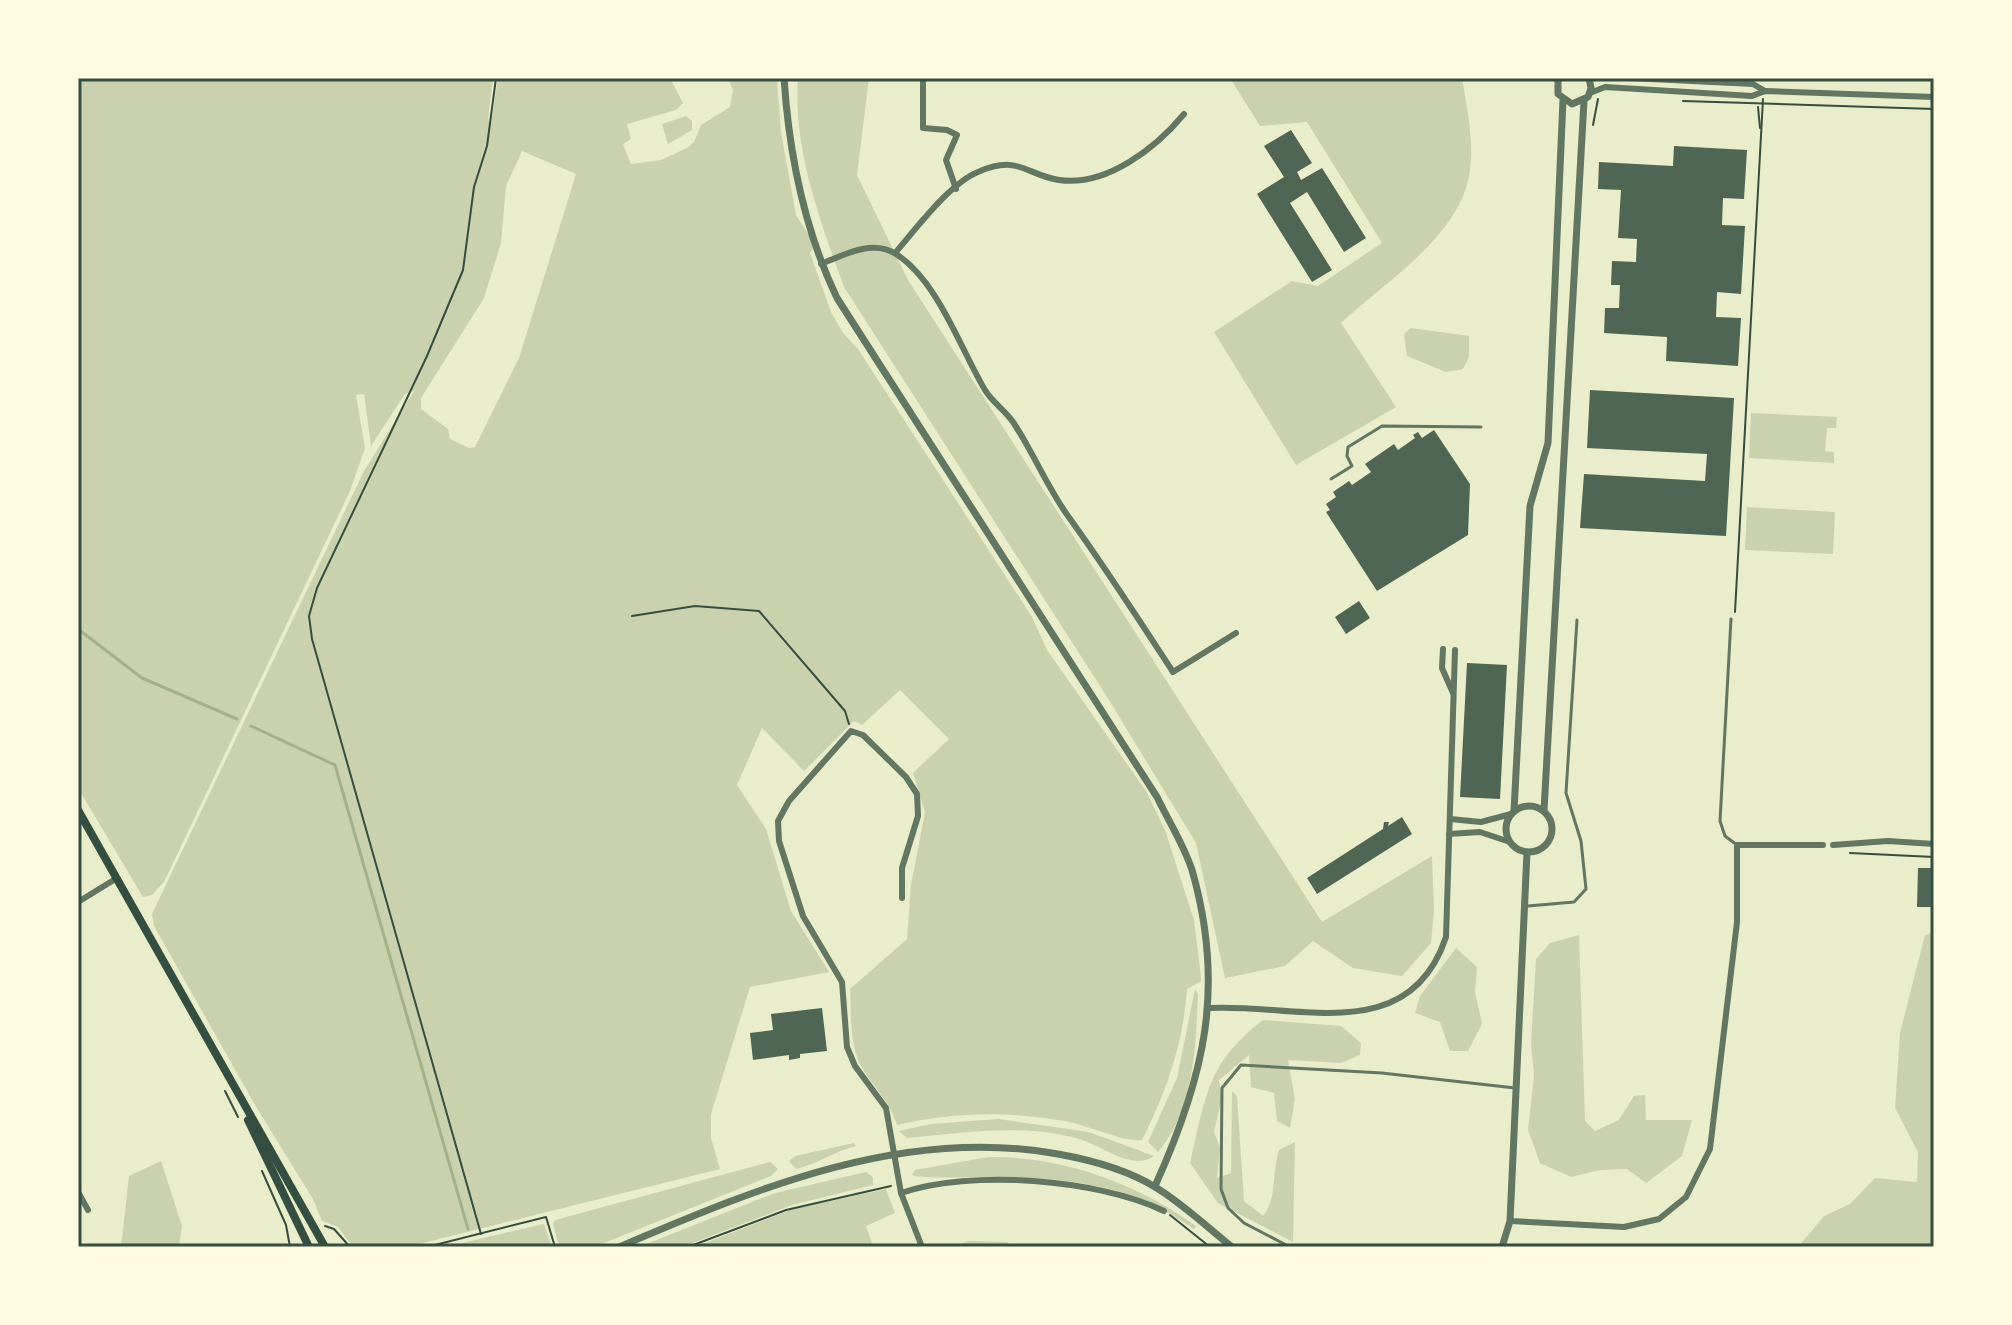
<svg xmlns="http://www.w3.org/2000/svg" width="2012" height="1325" font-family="Rubik,sans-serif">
	<rect width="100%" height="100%" fill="#e9edc9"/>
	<g fill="#cad2ad" fill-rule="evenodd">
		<path d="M 78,78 L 493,78 L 488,119 L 491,125 L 498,78 L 670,78 L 683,103 L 676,110 L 627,124 L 631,139 L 623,144 L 631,164 L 661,160 L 687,148 L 694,142 L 701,125 L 730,107 L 733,90 L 728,78 L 777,78 L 781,132 L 796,215 L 815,245 L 810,253 L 831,312 L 843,333 L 858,349 L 1032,617 L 1047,650 L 1146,791 L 1165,830 L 1194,920 L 1201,977 L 1201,981 L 1187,989 C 1183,1045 1167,1090 1142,1140 C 1125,1143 1085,1124 1064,1121 C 1008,1111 952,1112 897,1125 C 890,1102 876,1090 864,1071 C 848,1046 852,1016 850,989 L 907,939 L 911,885 L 925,812 L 913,773 L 949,739 L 900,690 L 862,725 L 854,721 L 804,771 L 762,728 L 737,785 L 766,829 L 791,911 L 829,972 L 750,987 L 711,1114 L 711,1138 L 720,1169 L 407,1247 L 353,1247 L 338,1227 L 322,1221 L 313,1199 L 255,1105 L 154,926 L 152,914 L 364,471 L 414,391 L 405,394 L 371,446 L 364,394 L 356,395 L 365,448 L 350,491 L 164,882 L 152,895 L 143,897 L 78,788 ZM 522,151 L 576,174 L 519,358 L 475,447 L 469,448 L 450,439 L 448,429 L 421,409 L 421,398 L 484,298 L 501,243 L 506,186 Z"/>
		<path d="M 798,78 L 869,78 L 857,175 L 908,280 L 1322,922 L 1432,856 L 1434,910 L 1431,943 L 1402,976 L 1353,968 L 1313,941 L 1285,966 L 1225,978 L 1196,843 L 1109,700 L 844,287 C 820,221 793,149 798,78 Z"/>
		<path d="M 1230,78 L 1462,78 C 1467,108 1474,140 1470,170 C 1462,235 1386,281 1341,323 L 1396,407 L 1296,465 L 1214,332 L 1292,281 L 1318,286 L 1382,243 L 1307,122 L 1260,126 Z"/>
		<polygon points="686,116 692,121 692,130 668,144 662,124"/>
		<polygon points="1411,328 1469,336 1469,357 1463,369 1446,372 1407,356 1404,334"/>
		<polygon points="1751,413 1837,417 1836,428 1827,428 1825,451 1834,452 1834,463 1749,458"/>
		<polygon points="1747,507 1835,512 1833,554 1745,550"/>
		<polygon points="1934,932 1934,1247 1798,1247 1824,1216 1850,1204 1875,1178 1917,1182 1918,1152 1895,1108 1900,1033 1925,935"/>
		<polygon points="1579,935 1585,1121 1595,1131 1619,1120 1634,1096 1645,1095 1646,1120 1692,1120 1682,1156 1646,1183 1627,1169 1600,1170 1571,1177 1540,1163 1528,1130 1534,1075 1531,1044 1536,959 1550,943"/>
		<polygon points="1456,948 1477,967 1475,992 1482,1024 1468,1051 1450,1051 1440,1022 1415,1013 1420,996"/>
		<path d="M 1195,989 L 1198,994 C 1196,1045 1194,1111 1158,1152 L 1148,1142 L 1177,1078 Z"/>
		<path d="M 1263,1020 L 1341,1026 L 1361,1043 L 1360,1055 L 1341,1063 L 1288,1060 L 1295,1099 L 1290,1128 L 1277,1121 L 1274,1093 L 1251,1087 L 1249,1055 L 1219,1080 L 1222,1097 L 1214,1132 L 1220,1147 L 1217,1178 L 1231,1173 L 1232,1091 L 1237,1096 L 1244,1201 L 1263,1216 C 1277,1200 1272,1171 1279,1150 L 1295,1142 L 1293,1242 L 1218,1203 L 1190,1163 C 1206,1097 1206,1064 1263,1020 Z"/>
		<path d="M 998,1119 L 1089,1132 L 1154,1156 C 1135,1171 1104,1148 1085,1141 C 1029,1122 964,1133 907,1138 L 899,1131 L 931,1124 Z"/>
		<path d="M 854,1143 L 856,1146 C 834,1151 818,1164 796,1169 L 789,1161 L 795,1156 Z"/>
		<path d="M 988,1157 C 1063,1156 1136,1183 1196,1226 L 1194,1229 C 1128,1182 1063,1177 984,1177 C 970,1177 922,1179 912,1175 L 915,1170 Z"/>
		<polygon points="161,1161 182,1226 179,1247 121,1247 129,1176"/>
		<polygon points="770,1162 778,1169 771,1176 594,1247 559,1247 553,1224 555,1220"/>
		<polygon points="866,1172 873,1177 873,1185 792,1205 682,1247 639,1247 775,1193"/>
		<polygon points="886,1189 895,1213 866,1226 872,1243 868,1247 695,1247 790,1210"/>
		<polygon points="544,1224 552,1247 445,1247 539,1225"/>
		<polygon points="969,1241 1007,1242 1013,1247 949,1247"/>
	</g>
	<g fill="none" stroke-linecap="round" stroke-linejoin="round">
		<g stroke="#a3b18a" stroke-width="3">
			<polyline points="78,629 142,678 237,719"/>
			<polyline points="251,726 335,765 468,1229"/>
			<polyline points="472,1246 473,1247"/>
		</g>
	</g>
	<g fill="#4f6655">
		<polygon points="1291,130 1312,163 1297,172 1301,180 1322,168 1366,238 1344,252 1307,192 1290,203 1332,270 1312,282 1257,194 1284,177 1264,146"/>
		<polygon points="1674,146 1747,150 1744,199 1723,198 1722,225 1745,226 1741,294 1717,292 1716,317 1741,318 1738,366 1666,361 1667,337 1604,333 1605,308 1619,308 1620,285 1611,285 1612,261 1636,262 1637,239 1618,238 1621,190 1598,189 1599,162 1673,166"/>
		<polygon points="1590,390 1734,398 1726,536 1580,528 1584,474 1705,481 1707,454 1587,448"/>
		<polygon points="1434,430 1470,484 1468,535 1377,591 1326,512 1330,510 1326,504 1336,497 1333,492 1349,481 1352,485 1371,472 1365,464 1394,444 1398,450 1415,438 1413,435 1418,432 1422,438"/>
		<polygon points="1359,601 1370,618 1346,634 1335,617"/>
		<polygon points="1467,663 1507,665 1500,799 1460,797"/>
		<polygon points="1402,817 1412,834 1317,894 1307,878 1383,829 1384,822 1389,822 1388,826"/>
		<polygon points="1918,868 1934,868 1933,907 1917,907"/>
		<polygon points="822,1008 827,1051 800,1054 800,1058 789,1060 789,1055 753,1060 750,1033 773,1030 771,1014"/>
	</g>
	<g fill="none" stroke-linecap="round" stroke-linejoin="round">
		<g stroke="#344e41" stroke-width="2">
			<polyline points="1683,101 1934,109"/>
			<polyline points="1758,107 1760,128"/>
			<polyline points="1593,125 1598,99"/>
			<polyline points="1735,612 1763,99"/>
			<polyline points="632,616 695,606 759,611 845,711 849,724"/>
			<polyline points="1850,853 1934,857"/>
			<polyline points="225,1091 238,1117"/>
			<polyline points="262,1171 286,1225 290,1247"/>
			<polyline points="1170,1215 1210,1247"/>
			<polyline points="325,1226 334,1229 350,1247"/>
			<polyline points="481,1234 312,639 309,616 317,588 427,356 463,270 474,187 487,146 496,78"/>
			<polyline points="427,1247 546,1217 555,1247"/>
			<polyline points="688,1247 786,1210 891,1186"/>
		</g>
		<g stroke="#617663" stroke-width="3">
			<polyline points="1331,479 1352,466 1347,456 1348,447 1382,426 1481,427"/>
			<polyline points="1731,619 1720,821 1725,836 1737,845"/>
			<polyline points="1528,906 1574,902 1586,889 1581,841 1566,793 1577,620"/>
			<polyline points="1290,1247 1244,1223 1228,1208 1221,1189 1222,1088 1241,1065 1382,1073 1515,1088"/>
		</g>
		<g stroke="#617663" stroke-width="6">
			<polyline points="923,78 923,128 947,130 957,135 946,160 956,189"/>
			<polyline points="1630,78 1753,84 1765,91"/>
			<polyline points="1590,93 1605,87 1752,96 1765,91 1934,97"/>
			<path d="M 895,253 C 915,230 950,183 978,172 C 1019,154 1026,175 1059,180 C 1106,187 1156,148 1184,114"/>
			<path d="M 821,264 C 844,255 872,239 896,254 C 938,281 960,348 985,390 C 992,402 1005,410 1013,422 C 1033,452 1047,487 1068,516 C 1105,567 1139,620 1173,672 L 1236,633"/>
			<polyline points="1443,649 1442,668 1453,693"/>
			<polyline points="1450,819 1481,822 1511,814"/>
			<polyline points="1449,834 1480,832 1510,842"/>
			<polyline points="1833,845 1888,841 1934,844"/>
			<polyline points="902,898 902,868 918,816 917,794 906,777 863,735 851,731 789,801 778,821 779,841 803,916 842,982 847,1047 855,1066 886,1108 901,1193 922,1247"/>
			<polyline points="78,902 117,878"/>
			<path d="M 1209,1008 C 1297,1003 1409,1048 1446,937 L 1455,650"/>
			<polyline points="78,1192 88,1210"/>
			<path d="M 901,1193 C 970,1169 1098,1179 1164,1211"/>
			<polyline points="1510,1221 1624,1227 1659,1219 1686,1197 1710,1149 1737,922 1737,845 1823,845"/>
		</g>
		<g stroke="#617663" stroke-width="7">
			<path d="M 784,78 C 789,154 804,229 837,298 L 1157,797 C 1168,820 1184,845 1192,870 C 1226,988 1204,1078 1155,1186"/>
			<polyline points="1558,78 1558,94 1572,104 1588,97 1591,88 1589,78"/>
			<circle cx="1529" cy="829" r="23"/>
			<polyline points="1544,810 1584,101"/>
			<polyline points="1514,811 1530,506 1548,443 1563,100"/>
			<path d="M 619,1247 C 758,1188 903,1126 1058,1154 C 1091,1160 1126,1169 1155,1187 C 1182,1203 1207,1227 1232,1247"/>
			<polyline points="1502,1247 1510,1221 1527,852"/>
		</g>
		<g stroke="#344e41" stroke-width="8">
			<polyline points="78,810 325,1247"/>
			<polyline points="248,1120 309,1247"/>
		</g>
	</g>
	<rect width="2012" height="1325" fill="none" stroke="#fefae0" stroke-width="160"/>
	<rect x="80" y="80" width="1852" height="1165" fill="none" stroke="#344e41" stroke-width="3"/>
</svg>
